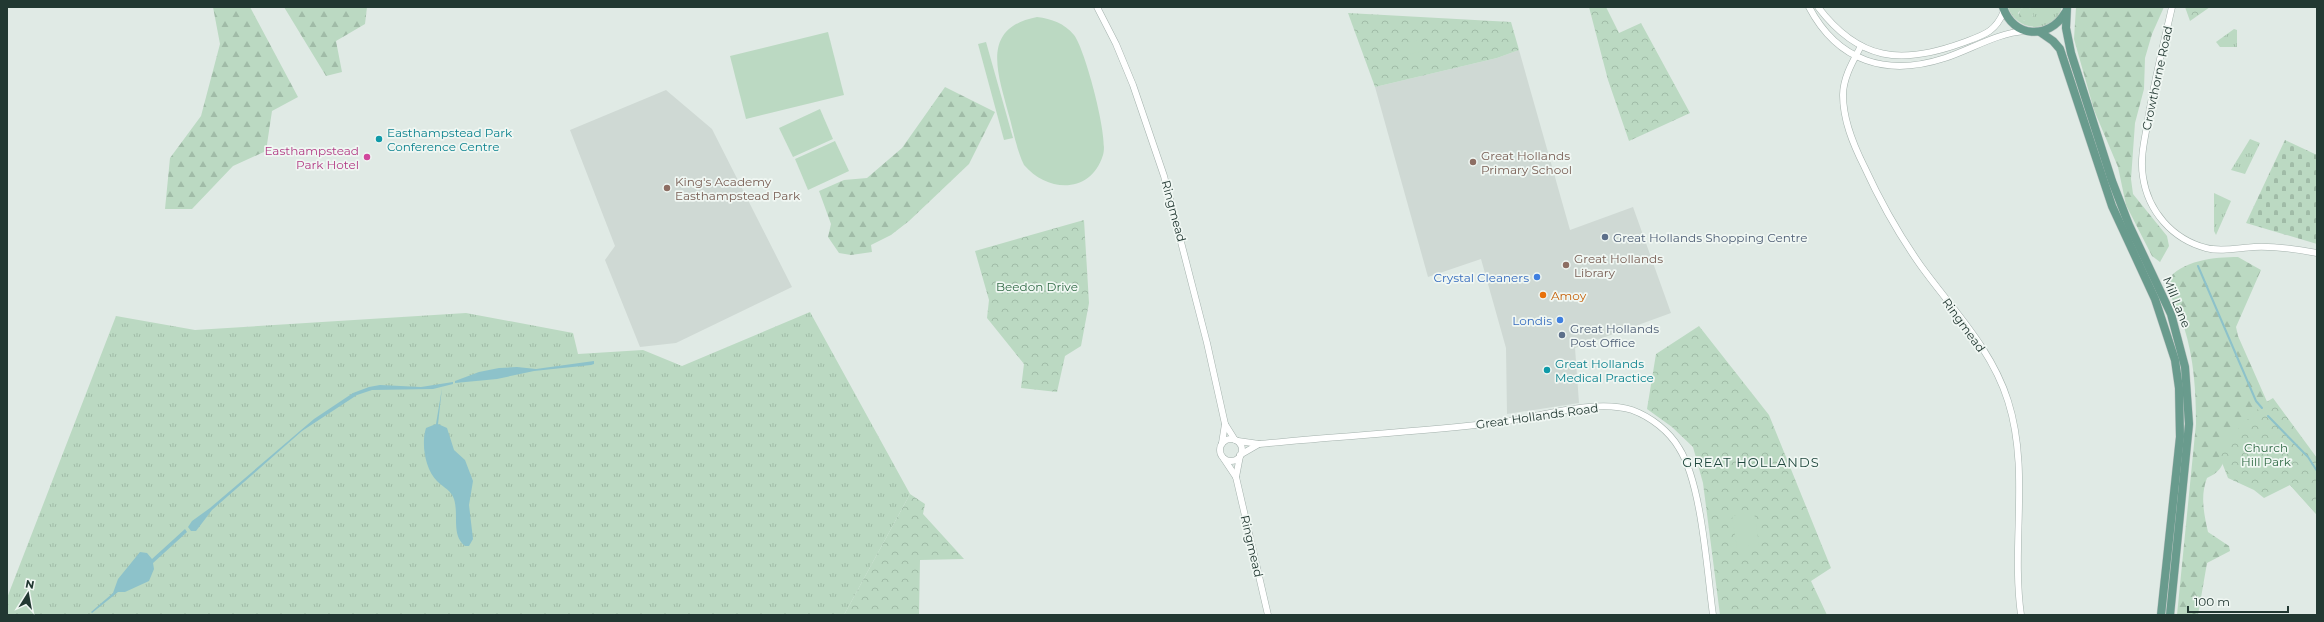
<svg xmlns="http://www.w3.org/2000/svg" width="2324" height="622" font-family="Montserrat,sans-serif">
	<defs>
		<pattern id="grass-tufts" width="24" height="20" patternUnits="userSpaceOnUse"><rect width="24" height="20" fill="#bbd9c2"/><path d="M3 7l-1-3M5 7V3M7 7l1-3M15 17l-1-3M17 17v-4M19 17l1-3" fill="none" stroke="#a0bba7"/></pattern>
		<pattern id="forest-firs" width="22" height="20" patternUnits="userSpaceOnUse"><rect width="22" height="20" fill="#bbd9c2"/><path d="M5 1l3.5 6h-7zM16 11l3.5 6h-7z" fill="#a0bba7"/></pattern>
		<pattern id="cemetery-stones" width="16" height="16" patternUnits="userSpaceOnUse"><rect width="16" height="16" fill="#bbd9c2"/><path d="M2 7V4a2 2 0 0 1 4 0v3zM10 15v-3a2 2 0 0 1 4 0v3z" fill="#a0bba7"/></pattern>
		<pattern id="park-crowns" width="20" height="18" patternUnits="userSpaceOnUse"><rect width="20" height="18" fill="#bbd9c2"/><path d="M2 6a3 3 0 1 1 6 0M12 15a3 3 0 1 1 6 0" fill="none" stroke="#a0bba7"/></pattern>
	</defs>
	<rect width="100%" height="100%" fill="#e0eae5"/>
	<g fill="#cfd9d4">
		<polygon points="1519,50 1570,230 1633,207 1671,313 1575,348 1579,403 1507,414 1506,348 1481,259 1428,277 1375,87 1497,58"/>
		<polygon points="666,90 712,129 792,287 676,343 640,347 605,260 615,246 570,130"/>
	</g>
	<g fill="url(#grass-tufts)">
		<path d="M 2008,7 L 2023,7 L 2018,13 L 2024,21 L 2033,16 L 2030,8 L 2028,7 L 2062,7 C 2055,34 2016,33 2008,7 Z"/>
		<polygon points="2234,29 2237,30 2237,47 2220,47 2216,42"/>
		<polygon points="2250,139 2260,143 2245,174 2231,170"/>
		<polygon points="2214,193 2231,201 2216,235 2214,231"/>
		<polygon points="810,312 910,494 844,615 7,615 7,598 116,316 195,330 466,313 573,333 578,354 643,350 682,366"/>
	</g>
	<g fill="url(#forest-firs)">
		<circle cx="2026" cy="14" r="7"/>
		<polygon points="213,7 250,7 298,97 272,111 266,151 233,166 192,209 165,209 170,158 201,116 220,44"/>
		<polygon points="284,7 367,7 365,24 336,41 342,72 326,76"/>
		<polygon points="2076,7 2164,7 2152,34 2145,58 2144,89 2135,123 2131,179 2133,194 2167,236 2169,246 2160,262 2152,256 2126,205 2118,167 2094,110 2074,39"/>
		<polygon points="945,87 995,112 969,164 909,221 891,235 871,245 872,252 851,255 839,253 828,237 831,224 819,191 844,180 867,178 902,148"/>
		<path d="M 2238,257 L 2261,270 L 2236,327 L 2238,336 L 2317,515 L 2290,485 L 2225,457 C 2222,468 2218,473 2207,478 C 2200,496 2204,514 2208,532 L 2229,546 L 2230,551 L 2207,563 L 2198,615 L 2177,615 L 2196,424 C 2196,391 2194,359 2184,327 C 2180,313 2168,295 2167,281 C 2181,260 2215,257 2238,257 Z"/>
	</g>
	<polygon fill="url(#cemetery-stones)" points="2285,140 2317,155 2317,244 2246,223"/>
	<g fill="url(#park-crowns)">
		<polygon points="1589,7 1606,7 1619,33 1641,23 1690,113 1629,141 1608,80"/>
		<polygon points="2185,7 2210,7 2190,21"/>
		<polygon points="1348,13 1511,22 1519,50 1497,58 1375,87"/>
		<polygon points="1084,220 1089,303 1081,346 1065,356 1057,392 1021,388 1024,364 987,318 989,300 975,251"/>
		<polygon points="1699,326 1769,415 1831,568 1811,581 1827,615 1720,615 1703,483 1693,447 1672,427 1647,409 1656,354"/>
		<polygon points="2273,398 2317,458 2317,515 2290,485 2264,498 2254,490 2228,478 2217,450 2263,404"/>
		<polygon points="910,494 925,504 923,514 964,559 920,560 919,615 844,615"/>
	</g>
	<g fill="#bbd9c2">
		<path d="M 1037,17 C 1052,19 1064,23 1074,35 C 1085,49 1109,138 1103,155 C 1091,194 1048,193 1024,165 C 1016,148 1013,129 1008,112 C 998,73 980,28 1037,17 Z"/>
		<polygon points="828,32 844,95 746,119 730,56"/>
		<polygon points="1420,40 1423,51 1402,56 1399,44"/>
		<polygon points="986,42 1013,138 1004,140 978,44"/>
		<polygon points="820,109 833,139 793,157 779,128"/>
		<polygon points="835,141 849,171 808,190 795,159"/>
		<polygon points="1754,512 1759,544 1737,548 1732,516"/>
	</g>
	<g fill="#8dc2ca">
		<polygon points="594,361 594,364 591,365 534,371 497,379 455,383 455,381 479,372 499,368 517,367 536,369"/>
		<polygon points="453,382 453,384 433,389 372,390 357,395 302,431 212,510 196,531 191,531 188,527 192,521 210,508 314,419 353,393 369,387 380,385 421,387"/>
		<path d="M 442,388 L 438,424 L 447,428 L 454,450 L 465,460 L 473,481 L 469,505 L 473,539 L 469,546 L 465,546 C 451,535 459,515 454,499 C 451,490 444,488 437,481 C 425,469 421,444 426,428 L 436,424 Z"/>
		<polygon points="185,529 187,532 153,563 154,569 149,581 125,592 118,592 92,613 91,612 113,593 118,579 140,552 147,553 152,559"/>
	</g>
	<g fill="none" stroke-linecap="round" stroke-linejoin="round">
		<g stroke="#8dc2ca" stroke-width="2">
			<polyline points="2198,266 2256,401 2262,408"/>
			<polyline points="2268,416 2308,457 2317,471"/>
		</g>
		<defs>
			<g id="minor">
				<polyline points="1097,7 1116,44 1133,85 1164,176 1207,343 1225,424 1222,443"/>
				<path d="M 1809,7 C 1838,62 1887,77 1945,58 C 1972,49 1997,33 2025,31"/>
				<path d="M 1818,7 C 1859,61 1901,65 1962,43 C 1983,35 1995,33 2004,11"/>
				<path d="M 2172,7 C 2163,47 2153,85 2147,126 C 2144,142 2140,160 2143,177 C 2148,211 2172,239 2206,248 C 2221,252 2238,248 2254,247 C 2275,246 2296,249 2317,253"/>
				<path d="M 1861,46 C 1853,61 1843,78 1843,95 C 1843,120 1853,144 1864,166 C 1880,201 1899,235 1921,266 C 1952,309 1992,349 2008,401 C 2030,470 2011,544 2021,615"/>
				<polyline points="1225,424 1235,440"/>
				<circle cx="1231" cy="450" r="11"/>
				<path d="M 1238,441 L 1259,444 C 1338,436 1417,432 1496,423 C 1536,418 1594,398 1632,410 C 1651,417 1669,431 1679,448 C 1702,484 1707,572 1713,615"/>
				<polyline points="1240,455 1259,444"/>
				<polyline points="1224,459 1236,477 1268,615"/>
				<polyline points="1236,477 1240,456"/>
			</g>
			<g id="major">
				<path d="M 2003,7 C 2013,38 2049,40 2065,13"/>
				<polyline points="2067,7 2066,28 2071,53 2112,181 2129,225 2171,314 2185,367 2189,424 2170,615"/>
				<polyline points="2040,32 2053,41 2060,49 2112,206 2155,299 2175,360 2179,388 2180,437 2161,615"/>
			</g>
		</defs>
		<use href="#minor" stroke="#a3b1ac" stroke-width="7"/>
		<use href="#major" stroke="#c1c7c6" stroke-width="9"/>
		<use href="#minor" stroke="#fff" stroke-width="6"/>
		<use href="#major" stroke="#699b8d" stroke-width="8"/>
	</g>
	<g fill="#0f9aa8" stroke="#f0f7f3" stroke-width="1.5">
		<circle cx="379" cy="139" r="4"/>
		<circle cx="1547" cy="370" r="4"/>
	</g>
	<circle fill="#d1479c" stroke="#f0f7f3" stroke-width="1.5" cx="367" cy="157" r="4"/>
	<g fill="#8d6e63" stroke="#f0f7f3" stroke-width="1.5">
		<circle cx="1473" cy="162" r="4"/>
		<circle cx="667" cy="188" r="4"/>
		<circle cx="1566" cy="265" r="4"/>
	</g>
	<g fill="#5c6f8a" stroke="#f0f7f3" stroke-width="1.5">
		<circle cx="1605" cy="237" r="4"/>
		<circle cx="1562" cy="335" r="4"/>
	</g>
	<g fill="#3f7fe0" stroke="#f0f7f3" stroke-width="1.5">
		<circle cx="1537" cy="277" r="4"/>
		<circle cx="1560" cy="320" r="4"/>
	</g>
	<circle fill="#e8710a" stroke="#f0f7f3" stroke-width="1.5" cx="1543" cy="295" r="4"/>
	<g text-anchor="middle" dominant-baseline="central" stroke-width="3.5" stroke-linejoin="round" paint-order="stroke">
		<g font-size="12" fill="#223832" stroke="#f0f7f3">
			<text transform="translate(2157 78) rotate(-78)">Crowthorne Road</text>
			<text transform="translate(1174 211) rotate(75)">Ringmead</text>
			<text transform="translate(2177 302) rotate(68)">Mill Lane</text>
			<text transform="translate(1964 325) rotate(54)">Ringmead</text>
			<text transform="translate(1537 416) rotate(-8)">Great Hollands Road</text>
			<text transform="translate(1252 546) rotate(77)">Ringmead</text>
		</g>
		<g font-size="12" fill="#0d838f" stroke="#f0f7f3" text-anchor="start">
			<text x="387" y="132">Easthampstead Park<tspan x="387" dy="14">Conference Centre</tspan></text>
			<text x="1555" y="363">Great Hollands<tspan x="1555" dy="14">Medical Practice</tspan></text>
		</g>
		<g font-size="12" fill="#b23c85" stroke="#f0f7f3" text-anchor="end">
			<text x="359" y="150">Easthampstead<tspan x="359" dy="14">Park Hotel</tspan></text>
		</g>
		<g font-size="12" fill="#785e54" stroke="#f0f7f3" text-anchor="start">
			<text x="1481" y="155">Great Hollands<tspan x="1481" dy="14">Primary School</tspan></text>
			<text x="675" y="181">King's Academy<tspan x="675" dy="14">Easthampstead Park</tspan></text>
			<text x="1574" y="258">Great Hollands<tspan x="1574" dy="14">Library</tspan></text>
		</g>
		<g font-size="12" fill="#4e5e75" stroke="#f0f7f3" text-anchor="start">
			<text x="1613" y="237">Great Hollands Shopping Centre</text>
			<text x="1570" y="328">Great Hollands<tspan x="1570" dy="14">Post Office</tspan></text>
		</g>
		<g font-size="12" fill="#366cbe" stroke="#f0f7f3" text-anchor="end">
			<text x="1529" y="277">Crystal Cleaners</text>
			<text x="1552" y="320">Londis</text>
		</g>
		<g font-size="12" fill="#316b46" stroke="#f0f7f3">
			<text x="1037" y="286">Beedon Drive</text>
			<text x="2266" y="447">Church<tspan x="2266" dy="14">Hill Park</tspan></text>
		</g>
		<g font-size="12" fill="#c56008" stroke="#f0f7f3" text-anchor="start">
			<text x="1551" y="295">Amoy</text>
		</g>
		<g font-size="13" letter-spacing="1" fill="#20483e" stroke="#f0f7f3">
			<text x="1751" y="462">GREAT HOLLANDS</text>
		</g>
	</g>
	<rect width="2324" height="622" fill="none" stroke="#223832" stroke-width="16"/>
	<g transform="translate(28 594) rotate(11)" stroke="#f0f7f3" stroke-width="3" paint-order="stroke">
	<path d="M0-3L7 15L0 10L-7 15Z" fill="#223832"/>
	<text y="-6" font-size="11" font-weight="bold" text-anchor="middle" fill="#223832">N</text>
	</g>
	<path d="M2188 606v6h100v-6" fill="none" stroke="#223832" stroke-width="2"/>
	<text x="2194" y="606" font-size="12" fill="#223832" stroke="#f0f7f3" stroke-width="3" paint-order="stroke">100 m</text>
</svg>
